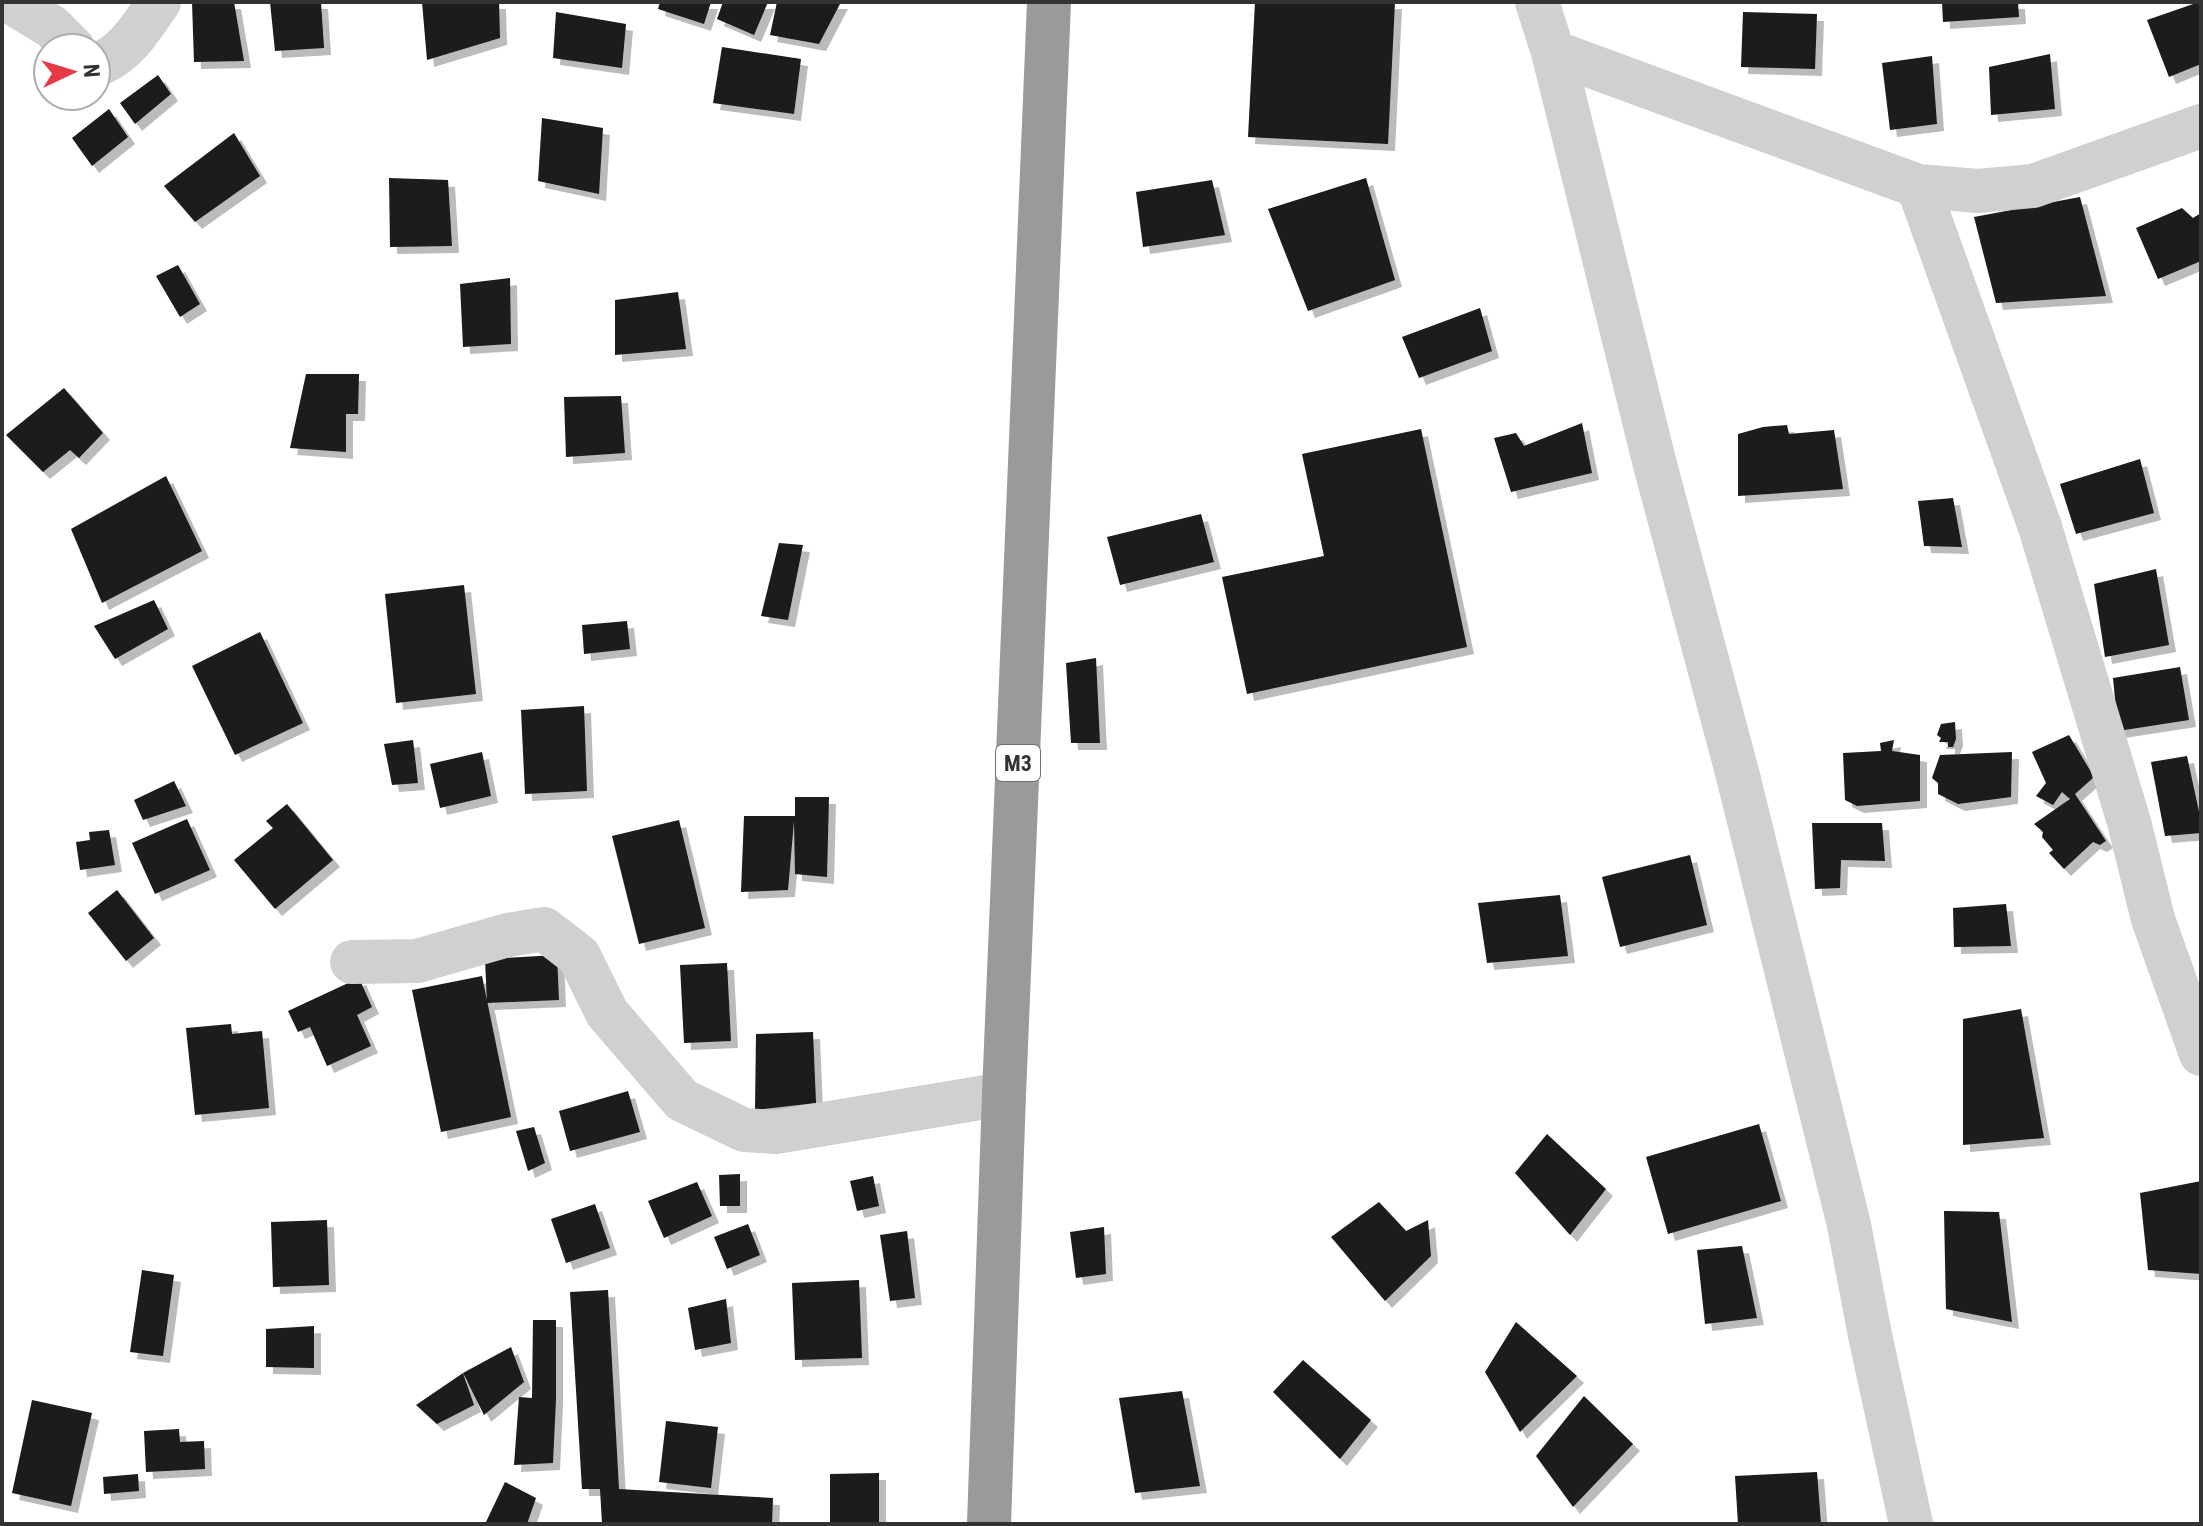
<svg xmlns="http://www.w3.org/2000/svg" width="2203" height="1526" font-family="'Roboto Condensed',sans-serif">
	<defs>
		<filter id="shadow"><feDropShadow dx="7" dy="7" stdDeviation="0" flood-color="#0004"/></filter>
	</defs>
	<rect width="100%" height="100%" fill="#fff"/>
	<g fill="#1a1a1a" filter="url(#shadow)">
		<polygon points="192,2 234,2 244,61 194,62"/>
		<polygon points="270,2 321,2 324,48 275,51"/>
		<polygon points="422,2 499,2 500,38 427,60"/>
		<polygon points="660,2 711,2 704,24 658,9"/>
		<polygon points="723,2 768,2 754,35 717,19"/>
		<polygon points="777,2 841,2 819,44 770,35"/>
		<polygon points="1255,2 1395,2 1388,144 1248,137"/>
		<polygon points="1942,2 2018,2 2019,17 1943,22"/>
		<polygon points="2199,2 2201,2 2201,64 2169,77 2147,20"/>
		<polygon points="556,12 626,24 622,68 553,58"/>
		<polygon points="1743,12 1817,14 1815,69 1741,67"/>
		<polygon points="722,47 801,59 794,114 713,103"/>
		<polygon points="2050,54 2055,109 1991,115 1989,67"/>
		<polygon points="1932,56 1937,124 1890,130 1882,63"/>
		<polygon points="158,75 171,94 135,124 120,103"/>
		<polygon points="109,109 128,137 92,166 72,138"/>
		<polygon points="542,118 603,128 599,194 538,181"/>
		<polygon points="234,133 260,176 195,222 164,186"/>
		<polygon points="389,178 448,180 452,246 390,247"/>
		<polygon points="1366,178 1395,280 1308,311 1268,209"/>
		<polygon points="1212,180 1225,235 1143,247 1136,192"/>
		<polygon points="2080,197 2106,296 1996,303 1974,217"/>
		<polygon points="2182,208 2193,218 2201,213 2201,261 2158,279 2136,228"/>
		<polygon points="178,265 200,304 180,317 156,276"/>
		<polygon points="510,278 511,344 463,347 460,284"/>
		<polygon points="678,292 686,349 615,355 615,300"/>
		<polygon points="1480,308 1492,351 1419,378 1402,337"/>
		<polygon points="306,374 359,374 358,414 346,414 346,452 290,448"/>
		<polygon points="64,388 103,433 79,458 70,450 43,472 6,435"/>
		<polygon points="621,396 625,453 566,457 564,397"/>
		<polygon points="1582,423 1592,473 1511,492 1494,438 1516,433 1524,446"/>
		<polygon points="1787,425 1789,434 1834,430 1843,489 1738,496 1738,434 1763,427"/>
		<polygon points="1421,429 1467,647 1247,694 1222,577 1324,556 1302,454"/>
		<polygon points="2140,459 2154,513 2076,534 2060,484"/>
		<polygon points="166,476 202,551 102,603 71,529"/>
		<polygon points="1953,498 1962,547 1924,546 1918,501"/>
		<polygon points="1201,514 1214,562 1120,585 1107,537"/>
		<polygon points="779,543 803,545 788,620 761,616"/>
		<polygon points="2156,569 2169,645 2105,657 2094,584"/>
		<polygon points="464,585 476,694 396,703 385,594"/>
		<polygon points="154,600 168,629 115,659 94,626"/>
		<polygon points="627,621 630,649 584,654 582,625"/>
		<polygon points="260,632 303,723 235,755 192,666"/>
		<polygon points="1096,658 1100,743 1071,743 1066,663"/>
		<polygon points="2180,667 2189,720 2118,731 2113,678"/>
		<polygon points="584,706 587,791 525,794 521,710"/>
		<polygon points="1955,722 1956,739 1953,747 1948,747 1948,742 1939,742 1941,738 1937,735 1941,724"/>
		<polygon points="2069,735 2094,777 2075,794 2106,841 2100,845 2093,842 2064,869 2049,853 2053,850 2042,837 2043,832 2034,824 2070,799 2062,792 2053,805 2036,796 2046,783 2032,752"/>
		<polygon points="413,740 418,783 392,785 384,744"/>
		<polygon points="1894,740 1892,751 1920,755 1920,801 1857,806 1845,800 1843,753 1881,751 1880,743"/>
		<polygon points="482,752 491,796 440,808 430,764"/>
		<polygon points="2012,752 2011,797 1958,804 1938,794 1938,783 1932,778 1940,755"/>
		<polygon points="2187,756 2201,821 2201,833 2165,836 2151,762"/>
		<polygon points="174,781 186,806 143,820 134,800"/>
		<polygon points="795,797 829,797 827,877 795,874 794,821 788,890 741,892 744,816 795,816"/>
		<polygon points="287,804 333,860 275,909 234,860 273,828 266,821"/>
		<polygon points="187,819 210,870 155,894 132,843"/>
		<polygon points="679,820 705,928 639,944 612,836"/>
		<polygon points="1812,823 1882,823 1885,861 1841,860 1840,888 1815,889"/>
		<polygon points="109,830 115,865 80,870 76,842 90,840 89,832"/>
		<polygon points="1690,855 1707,925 1620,947 1602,877"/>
		<polygon points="117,890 154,938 126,961 88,913"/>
		<polygon points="1560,895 1568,956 1487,963 1478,903"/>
		<polygon points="2006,904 2011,946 1954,947 1953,908"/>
		<polygon points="557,955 559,1000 487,1003 485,959"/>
		<polygon points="727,963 731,1041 684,1043 680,965"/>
		<polygon points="482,976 511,1117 441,1132 412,990"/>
		<polygon points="359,978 372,1007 357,1015 371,1046 327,1066 310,1027 298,1032 288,1011"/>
		<polygon points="2021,1009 2044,1138 1963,1145 1963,1019"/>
		<polygon points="231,1024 232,1034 262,1031 269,1108 195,1115 186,1028"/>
		<polygon points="813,1032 816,1103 755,1110 756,1034"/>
		<polygon points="628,1091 640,1132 570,1151 559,1111"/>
		<polygon points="1759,1124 1781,1201 1668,1234 1646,1157"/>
		<polygon points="534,1127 545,1163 528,1171 516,1131"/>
		<polygon points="1547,1134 1606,1189 1570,1235 1515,1173"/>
		<polygon points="740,1174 740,1206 720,1206 719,1175"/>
		<polygon points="873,1176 879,1206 857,1211 850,1181"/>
		<polygon points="2201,1181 2201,1274 2148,1270 2140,1193"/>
		<polygon points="697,1182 712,1216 664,1238 648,1201"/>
		<polygon points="1379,1202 1406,1231 1428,1220 1431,1256 1385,1301 1331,1237"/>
		<polygon points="595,1204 610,1248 566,1263 551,1219"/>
		<polygon points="1944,1211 1999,1212 2012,1322 1946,1309"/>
		<polygon points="327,1220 329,1285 273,1287 271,1222"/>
		<polygon points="748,1224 760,1255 727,1269 714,1237"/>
		<polygon points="1104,1227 1106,1274 1076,1278 1070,1232"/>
		<polygon points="907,1231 915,1298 890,1301 880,1235"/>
		<polygon points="1742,1246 1757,1318 1705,1324 1697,1250"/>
		<polygon points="142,1270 174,1275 163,1356 130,1352"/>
		<polygon points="859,1280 862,1358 795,1360 792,1283"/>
		<polygon points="608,1290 619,1489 773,1498 772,1524 602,1523 600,1489 582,1489 570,1292"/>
		<polygon points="726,1299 731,1343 695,1350 688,1308"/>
		<polygon points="533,1320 556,1320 556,1399 553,1463 514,1465 519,1397 532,1398"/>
		<polygon points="1516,1322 1577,1376 1520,1432 1485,1372"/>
		<polygon points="314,1326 314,1368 266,1367 266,1329"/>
		<polygon points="511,1347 524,1382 484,1415 463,1373"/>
		<polygon points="1303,1360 1371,1420 1340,1459 1273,1392"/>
		<polygon points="463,1373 474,1405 437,1424 416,1405"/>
		<polygon points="1182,1391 1200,1486 1135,1493 1119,1398"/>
		<polygon points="1584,1396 1633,1444 1573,1507 1536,1456"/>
		<polygon points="32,1400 92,1413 71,1506 12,1493"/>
		<polygon points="666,1421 718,1427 711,1488 659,1482"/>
		<polygon points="179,1429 180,1442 204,1441 205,1469 146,1472 144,1431"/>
		<polygon points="1817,1472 1821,1524 1738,1524 1735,1476"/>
		<polygon points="879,1473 879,1524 830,1524 830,1474"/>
		<polygon points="138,1474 139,1491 104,1494 103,1477"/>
		<polygon points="505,1482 536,1498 527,1524 485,1524"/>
	</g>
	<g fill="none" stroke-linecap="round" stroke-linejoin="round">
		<g stroke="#d0d0d0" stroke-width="44">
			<polyline points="11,2 52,27 73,48"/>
			<polyline points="1537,2 1553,52 1654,461 1738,776 1849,1225 1870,1335 1911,1524"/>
			<polyline points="1553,52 1918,186 1978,191 2033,186 2201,126"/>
			<path d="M 96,65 C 125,56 142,26 159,2"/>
			<polyline points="1918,186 2040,527 2129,822 2153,919 2201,1054"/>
			<polyline points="352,962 417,961 508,935 544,929 579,956 607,1013 682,1100 744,1130 776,1132 1004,1094"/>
		</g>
		<polyline stroke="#9a9a9a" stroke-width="44" points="989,1524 1004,1094 1049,2"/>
	</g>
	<g text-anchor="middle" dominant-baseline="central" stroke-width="8" stroke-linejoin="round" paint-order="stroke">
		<rect fill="#fff" stroke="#707070" stroke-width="2" x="996" y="745" width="44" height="36" rx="6"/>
		<g font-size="22" font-weight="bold" fill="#333">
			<text x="1018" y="763">M3</text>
		</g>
	</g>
	<rect width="2203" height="1526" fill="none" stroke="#333333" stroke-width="8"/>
	<g transform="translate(72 72) rotate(86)"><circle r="38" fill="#ffffff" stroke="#adadad" stroke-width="2"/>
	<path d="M0-6L14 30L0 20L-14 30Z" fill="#e63946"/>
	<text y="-12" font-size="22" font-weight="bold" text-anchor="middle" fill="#333333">N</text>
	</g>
</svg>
